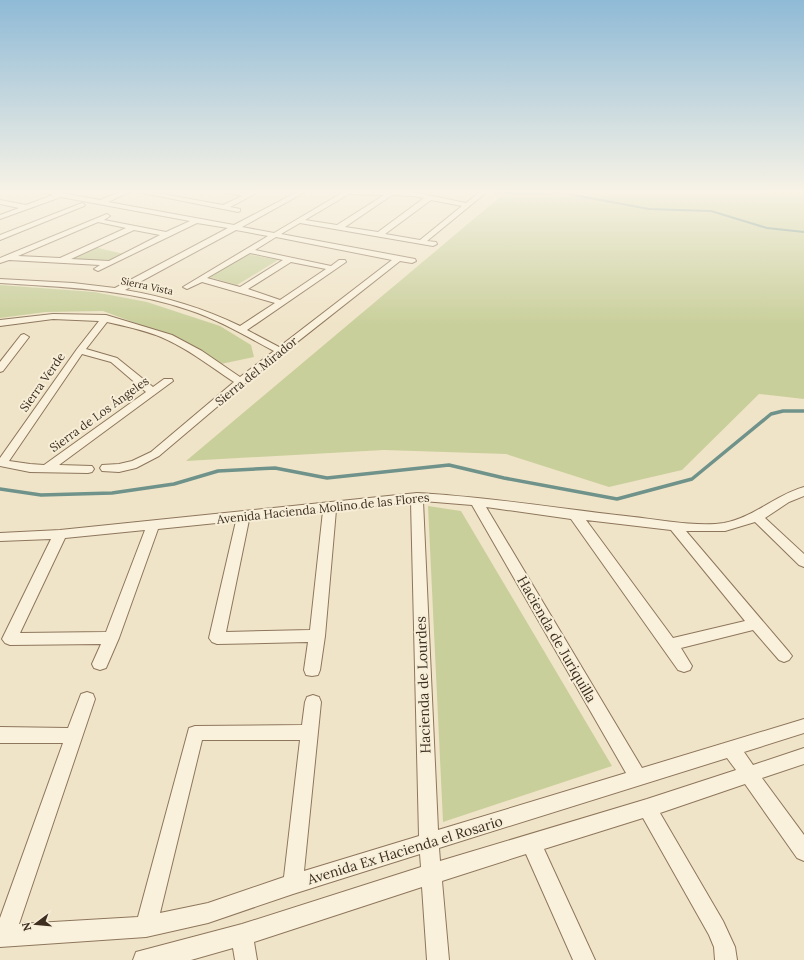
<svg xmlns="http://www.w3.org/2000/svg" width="804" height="960" font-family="Lora,serif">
	<rect width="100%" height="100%" fill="#f0e4c8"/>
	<g fill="#c9cf9b">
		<polygon points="507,191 804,191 804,399 759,394 682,470 609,487 506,454 384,450 186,461"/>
		<polygon points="94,247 124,254 108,261 69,258"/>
		<polygon points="247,254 278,260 237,285 209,277"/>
		<polygon points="0,285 94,292 147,302 220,326 251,345 254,357 221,364 181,340 103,311 46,312 0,318"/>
		<polygon points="428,506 461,511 612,766 443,822"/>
	</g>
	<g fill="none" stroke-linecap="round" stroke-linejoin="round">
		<polyline stroke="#6f938a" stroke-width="2" points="491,192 515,194 563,193 649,209 711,211 767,228 804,232"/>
		<polyline stroke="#6f938a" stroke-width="3.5" points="0,489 41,495 112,493 174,484 218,471 275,468 327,478 449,465 504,478 617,499 692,479 771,414 783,411 804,411"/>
		<defs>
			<g id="minor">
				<path d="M 38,191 L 51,191 L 100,200 L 123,191 L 132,191 L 108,202 L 234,225 L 299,191 L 307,191 L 242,227 L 274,233 L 345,191 L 413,192 L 466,203 L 481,191 L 488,191 L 427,241 L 436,242 L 437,244 L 433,246 L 300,223 L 281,234 L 399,256 L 415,259 L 416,261 L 412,263 L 400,261 L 244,384 L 159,456 L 136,468 L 119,472 L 102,471 L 100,468 L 102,465 L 119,464 L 132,461 L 151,452 L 234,382 C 210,366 187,348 161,337 C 144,330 125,326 107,322 L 86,349 L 117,358 L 153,387 L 164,379 L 172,379 L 173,381 L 59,465 L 92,466 L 94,469 L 92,472 L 88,473 L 30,472 L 0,466 L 0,458 L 77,349 L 99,321 L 53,319 L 0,326 L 0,320 L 53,314 L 106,315 L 172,335 L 202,351 L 240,377 L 274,351 C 246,336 219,320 189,310 C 128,289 63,287 0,283 L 0,279 L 73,283 L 115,288 L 228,228 L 197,223 L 98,271 L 94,269 L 100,265 L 9,260 L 0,263 L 0,258 L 107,214 L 110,216 L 104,220 L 166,232 L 190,221 L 61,197 L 0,219 L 0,215 L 19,208 L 0,204 L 0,200 L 26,205 L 53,195 ZM 349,194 L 384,195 L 337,225 L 305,220 ZM 392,195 L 413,196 L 424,198 L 378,232 L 345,227 ZM 431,200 L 462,206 L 420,240 L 385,234 ZM 98,222 L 126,228 L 60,258 L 18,256 ZM 134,230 L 160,235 L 109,261 L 71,259 ZM 236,230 L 268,236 L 183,287 L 187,289 L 202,282 L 275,303 L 240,326 C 203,308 166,297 125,290 ZM 276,237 L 392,260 L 279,347 L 247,330 L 346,262 L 345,260 L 339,260 L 331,266 L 255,250 ZM 250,253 L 283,260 L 240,287 L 207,278 ZM 291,262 L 326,269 L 280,300 L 248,289 ZM 82,354 L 111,362 L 146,392 L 44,465 L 30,464 L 9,461 Z"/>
				<polygon points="133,191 146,191 223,205 242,196 221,191 248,193 252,191 260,191 230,207 240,209 240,211 238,212"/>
				<polygon points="82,203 85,205 84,206 0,240 0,235"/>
				<polygon points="24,334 29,337 3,371 0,372 0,362 21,335"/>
				<path d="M 804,487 L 804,496 L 789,502 L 765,518 L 804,554 L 804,567 L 799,565 L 755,522 L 725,531 L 686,531 L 789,652 L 792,656 L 789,660 L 784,662 L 779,660 L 753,630 L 681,648 L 692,666 L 690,670 L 684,672 L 678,670 L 571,519 L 486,507 L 642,768 L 804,719 L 804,733 L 744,752 L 753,765 L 804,748 L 804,764 L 762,778 L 804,835 L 804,861 L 797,858 L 745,784 L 660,813 L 723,921 L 735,947 L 737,960 L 715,960 L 714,947 L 709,935 L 643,818 L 544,849 L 595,960 L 573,960 L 526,854 L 442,881 L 449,960 L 427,960 L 422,887 L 254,942 L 257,960 L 235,960 L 233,948 L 191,960 L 133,960 L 136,952 L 242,924 L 421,867 L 420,854 L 293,894 L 208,923 L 146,937 L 0,947 L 0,918 L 63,743 L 0,743 L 0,727 L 68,728 L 81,694 L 87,692 L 93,694 L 95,699 L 19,924 L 138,917 L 189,728 L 195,726 L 302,725 L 305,702 L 307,697 L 313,695 L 319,697 L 321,702 L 304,871 L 419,836 L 411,502 L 336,510 L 325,636 L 320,670 L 318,675 L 312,676 L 306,675 L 304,670 L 308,642 L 217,644 L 212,642 L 209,638 L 236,521 L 158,529 L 119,638 L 106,668 L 100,670 L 94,668 L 92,664 L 101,644 L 10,645 L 5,643 L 2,639 L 51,539 L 0,541 L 0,533 L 60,530 L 417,493 C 490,497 561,509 634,517 C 660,520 698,527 724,523 C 755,517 775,495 804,487 ZM 423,501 L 472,505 L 626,773 L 438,830 ZM 323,511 L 310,630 L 226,632 L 249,520 ZM 586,520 L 671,530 L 745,621 L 673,638 ZM 145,530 L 106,632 L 20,633 L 65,538 ZM 202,740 L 300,740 L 284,877 L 208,903 L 160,913 ZM 727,758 L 736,770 L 647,799 L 440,861 L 439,848 Z"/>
			</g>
		</defs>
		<use href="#minor" stroke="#8d765c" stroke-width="2"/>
		<use href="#minor" fill="#faf1dc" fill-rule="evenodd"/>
	</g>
	<linearGradient id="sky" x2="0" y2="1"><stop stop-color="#8fbad6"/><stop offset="0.59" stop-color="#f8f3e6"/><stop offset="1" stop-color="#f8f3e6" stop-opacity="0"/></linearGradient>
	<rect width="804" height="325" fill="url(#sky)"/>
	<g text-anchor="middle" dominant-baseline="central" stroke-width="4" stroke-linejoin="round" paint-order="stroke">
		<g font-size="10" fill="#3d2e20" stroke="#f7eed8">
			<text transform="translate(147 286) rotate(12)">Sierra Vista</text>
		</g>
		<g font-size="12" fill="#3d2e20" stroke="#f7eed8">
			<text transform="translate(256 371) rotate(-39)">Sierra del Mirador</text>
			<text transform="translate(42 382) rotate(-55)">Sierra Verde</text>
			<text transform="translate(99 414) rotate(-36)">Sierra de Los Ángeles</text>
			<text transform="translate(323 508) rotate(-6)">Avenida Hacienda Molino de las Flores</text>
		</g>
		<g font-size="14" fill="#3d2e20" stroke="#f7eed8">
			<text transform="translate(557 639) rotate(60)">Hacienda de Juriquilla</text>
			<text transform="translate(423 685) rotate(-92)">Hacienda de Lourdes</text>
			<text transform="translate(405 850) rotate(-17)">Avenida Ex Hacienda el Rosario</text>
		</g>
	</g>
	<g transform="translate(36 924) rotate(254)" stroke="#f7eed8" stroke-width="3" paint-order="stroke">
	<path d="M0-3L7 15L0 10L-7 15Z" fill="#3d2e20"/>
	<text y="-6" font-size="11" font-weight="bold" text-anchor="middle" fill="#3d2e20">N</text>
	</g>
</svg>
